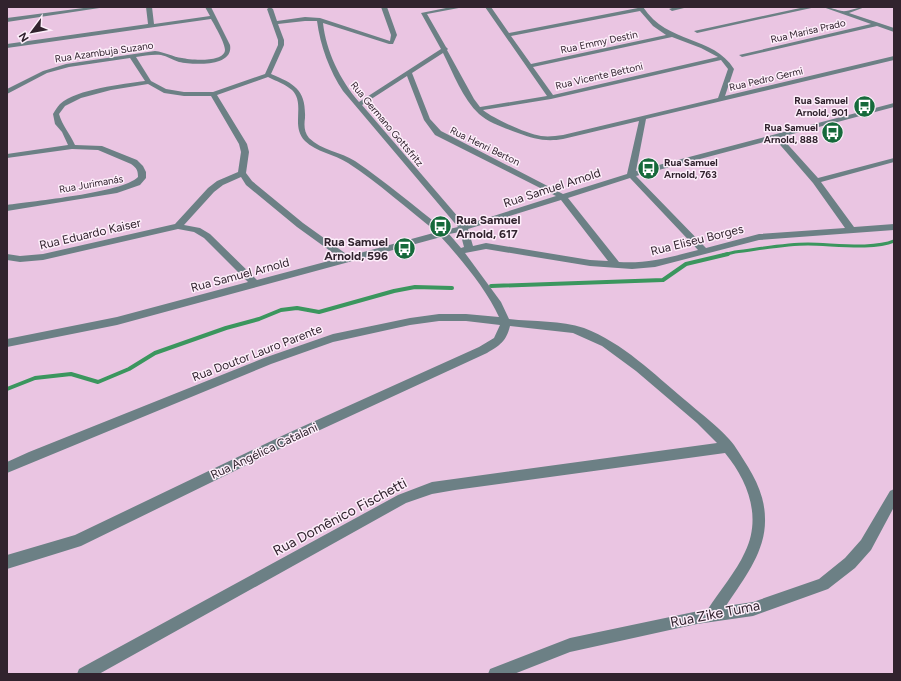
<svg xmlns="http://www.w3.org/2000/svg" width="901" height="681" font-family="Figtree,sans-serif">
	<rect width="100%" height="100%" fill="#eac5e2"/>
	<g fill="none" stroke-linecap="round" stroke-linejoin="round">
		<path stroke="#3b965e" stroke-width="3" d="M 723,255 L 735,252 C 759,249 784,244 808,244 C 832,244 873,250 894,241"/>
		<g stroke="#3b965e" stroke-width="4">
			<polyline points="491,286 663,280 686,264 728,254"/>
			<polyline points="7,389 35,378 71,374 98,382 129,369 155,353 226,328 259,319 281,310 297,308 319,312 394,291 415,287 452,288"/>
		</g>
		<g fill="#6c8085" fill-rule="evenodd">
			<polygon points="91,7 106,7 7,22 7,18"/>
			<path d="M 146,7 L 152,7 L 154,24 L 210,16 L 205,7 L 211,7 L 230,45 C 234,67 193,65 179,62 C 173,60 167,56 161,55 C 153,54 144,56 136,57 L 151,81 L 166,89 L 184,92 L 213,92 L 265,74 L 278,45 L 278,40 L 267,9 L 270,7 L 273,9 L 277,21 L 305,17 L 320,18 L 390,41 L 391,35 L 381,7 L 387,7 L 397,35 L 393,44 L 389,44 L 323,23 C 326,51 340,80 359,102 L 441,49 L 421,13 L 451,7 L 464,7 L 427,14 L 446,47 L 448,49 L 447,50 L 474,99 L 480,107 L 547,96 L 485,7 L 491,7 L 509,33 L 643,7 C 668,45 713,35 734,69 L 725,96 L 894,56 L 894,60 L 646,119 L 636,171 L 894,103 L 894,107 L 781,137 L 818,178 L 894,158 L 894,162 L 821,182 L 854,227 L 894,224 L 894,230 L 759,240 L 655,267 L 632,269 L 590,266 L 486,249 L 465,253 L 501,302 L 509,319 C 534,322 561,320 584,328 C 623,343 654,374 685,400 C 699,412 724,431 734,445 C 749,468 765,490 765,519 C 766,552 743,580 726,606 L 753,602 L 819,579 L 845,558 L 861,540 L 890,491 L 894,489 L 894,507 L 871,550 L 855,568 L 828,589 L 753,616 L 697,624 L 570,652 L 514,674 L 488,674 L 490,669 L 570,638 L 708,609 C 720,590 736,572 745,552 C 762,517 748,481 725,453 L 455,490 L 432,494 L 406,503 L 99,674 L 77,674 L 79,669 L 398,495 L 432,482 L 717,443 L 697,423 L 636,371 L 602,346 L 573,333 L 510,326 C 506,342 500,345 487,353 L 294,442 L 81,546 L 7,569 L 7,555 L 75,535 L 286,434 L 479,347 L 494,338 L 500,325 L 466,321 L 439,321 L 410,325 L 333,342 L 271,364 L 7,473 L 7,462 L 29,452 L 264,358 L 333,334 L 410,318 L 439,314 L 466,314 L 499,317 C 487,290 461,259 441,237 L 117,325 L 7,347 L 7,339 L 117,317 L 248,282 L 204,238 L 194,232 L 178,229 L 43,260 L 20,262 L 7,260 L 7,254 L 20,256 L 43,254 L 175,224 L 208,188 L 217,181 L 238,172 L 241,152 L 239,144 L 211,96 L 184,96 L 164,93 L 148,84 L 111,90 L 81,98 L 65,106 L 59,114 C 62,125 70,134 75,145 L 102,146 L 137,160 L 143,166 L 146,172 L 146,178 L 140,185 L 117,193 L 7,211 L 7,205 C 33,201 122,193 138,177 C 138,171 137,168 131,164 L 98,150 L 72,149 L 7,158 L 7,154 L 68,145 L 62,132 L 55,124 L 53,114 C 55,111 57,107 60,104 C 77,89 123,84 145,81 L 130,58 L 69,67 L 47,73 L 7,94 L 7,89 L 43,71 L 66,64 L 155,51 C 165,52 173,57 182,58 C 190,60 224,63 225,50 C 225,43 215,26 211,19 L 7,48 L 7,44 L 148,24 ZM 640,11 L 653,26 L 666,35 L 531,64 L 511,36 ZM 305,21 L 317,21 C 320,45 330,72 343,91 L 458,227 L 445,230 C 415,207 386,182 355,161 C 341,152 321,150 309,138 C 304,132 304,125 305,118 C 306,90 295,84 271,74 L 284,45 L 284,40 L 278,24 ZM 672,37 L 701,48 L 718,57 L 553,95 L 533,67 ZM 443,53 C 453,73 463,99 479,114 C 489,123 505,128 518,133 C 534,139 546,142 563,139 L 639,121 L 627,174 L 563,194 L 441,131 L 430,119 L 412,73 ZM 721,60 L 728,69 L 718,98 L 563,135 C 555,136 549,137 541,136 C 527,134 494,119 483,110 L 551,99 ZM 407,76 L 424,120 L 435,135 L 556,196 L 465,225 L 362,105 ZM 268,77 C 276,81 285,84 292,90 C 306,104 290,126 305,141 C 316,152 334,154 348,163 C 379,183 407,209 437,232 L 349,256 L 303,223 L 252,181 L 246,173 L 249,152 L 247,144 L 217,95 ZM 775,139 L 813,183 L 845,228 L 759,234 L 706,248 L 636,176 ZM 241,177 L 246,185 L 297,227 L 340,258 L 257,280 L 210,234 L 200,228 L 184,225 L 214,192 L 223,185 ZM 630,178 L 698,250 C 671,257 646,264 619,262 L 568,198 ZM 561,200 L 608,261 L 590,260 L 486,243 L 473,246 L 468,229 ZM 460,232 L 464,247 L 461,248 L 449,234 Z"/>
			<polygon points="675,7 688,7 672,11 669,9"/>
			<polygon points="805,7 816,7 697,33 694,31"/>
			<path d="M 823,7 C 831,7 836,10 842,11 C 848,12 858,7 865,7 L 849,13 L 894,28 L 894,32 L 877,26 L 742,57 L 739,55 L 871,24 Z"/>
		</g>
	</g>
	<defs>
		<symbol id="bus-disc" viewBox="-11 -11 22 22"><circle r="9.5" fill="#166a3b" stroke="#fdeefa"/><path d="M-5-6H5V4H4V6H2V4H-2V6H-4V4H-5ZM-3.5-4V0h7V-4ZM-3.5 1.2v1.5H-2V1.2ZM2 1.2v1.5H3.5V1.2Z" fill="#fff"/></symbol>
	</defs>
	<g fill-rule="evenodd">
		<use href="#bus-disc" x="852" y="94" width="25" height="25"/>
		<use href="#bus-disc" x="820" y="120" width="25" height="25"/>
		<use href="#bus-disc" x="636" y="156" width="25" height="25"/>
		<use href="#bus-disc" x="428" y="214" width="25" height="25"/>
		<use href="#bus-disc" x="392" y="236" width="25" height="25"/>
	</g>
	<g text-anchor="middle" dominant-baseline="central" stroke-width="3" stroke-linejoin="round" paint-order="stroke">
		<g font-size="10" fill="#31232e" stroke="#fdeefa">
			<text transform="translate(808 31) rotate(-13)">Rua Marisa Prado</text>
			<text transform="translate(599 42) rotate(-12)">Rua Emmy Destin</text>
			<text transform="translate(104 52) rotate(-8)">Rua Azambuja Suzano</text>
			<text transform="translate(599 76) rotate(-13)">Rua Vicente Bettoni</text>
			<text transform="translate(766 79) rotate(-13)">Rua Pedro Germi</text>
			<text transform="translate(387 124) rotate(50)">Rua Germano Gottsfritz</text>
			<text transform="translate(485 146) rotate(26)">Rua Henri Berton</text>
			<text transform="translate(91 184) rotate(-10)">Rua Jurimanás</text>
		</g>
		<g font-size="10" font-weight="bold" fill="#31232e" stroke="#fdeefa" text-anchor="end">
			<text x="848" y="100">Rua Samuel<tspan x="848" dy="12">Arnold, 901</tspan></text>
			<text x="818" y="127">Rua Samuel<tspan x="818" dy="12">Arnold, 888</tspan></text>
			<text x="664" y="162" text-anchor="start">Rua Samuel<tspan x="664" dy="12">Arnold, 763</tspan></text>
		</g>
		<g font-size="12" fill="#31232e" stroke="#fdeefa">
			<text transform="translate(552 188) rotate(-18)">Rua Samuel Arnold</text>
			<text transform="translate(90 234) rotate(-13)">Rua Eduardo Kaiser</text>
			<text transform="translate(697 240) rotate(-14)">Rua Eliseu Borges</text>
			<text transform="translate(240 275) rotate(-15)">Rua Samuel Arnold</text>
			<text transform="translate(257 353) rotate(-21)">Rua Doutor Lauro Parente</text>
			<text transform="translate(264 451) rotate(-25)">Rua Angélica Catalani</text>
		</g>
		<g font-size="12" font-weight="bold" fill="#31232e" stroke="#fdeefa" text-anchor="start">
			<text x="456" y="220">Rua Samuel<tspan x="456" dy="14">Arnold, 617</tspan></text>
			<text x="388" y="242" text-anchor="end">Rua Samuel<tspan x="388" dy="14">Arnold, 596</tspan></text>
		</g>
		<g font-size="14" fill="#31232e" stroke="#fdeefa">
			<text transform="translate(340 517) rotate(-28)">Rua Domênico Fischetti</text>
			<text transform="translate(715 614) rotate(-11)">Rua Zike Tuma</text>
		</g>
	</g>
	<rect width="901" height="681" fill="none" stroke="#31232e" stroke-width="16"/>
	<g transform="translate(32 32) rotate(238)" stroke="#fdeefa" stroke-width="3" paint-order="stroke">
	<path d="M0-3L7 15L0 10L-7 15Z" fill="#31232e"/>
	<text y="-6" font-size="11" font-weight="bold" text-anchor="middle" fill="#31232e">N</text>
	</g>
</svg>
